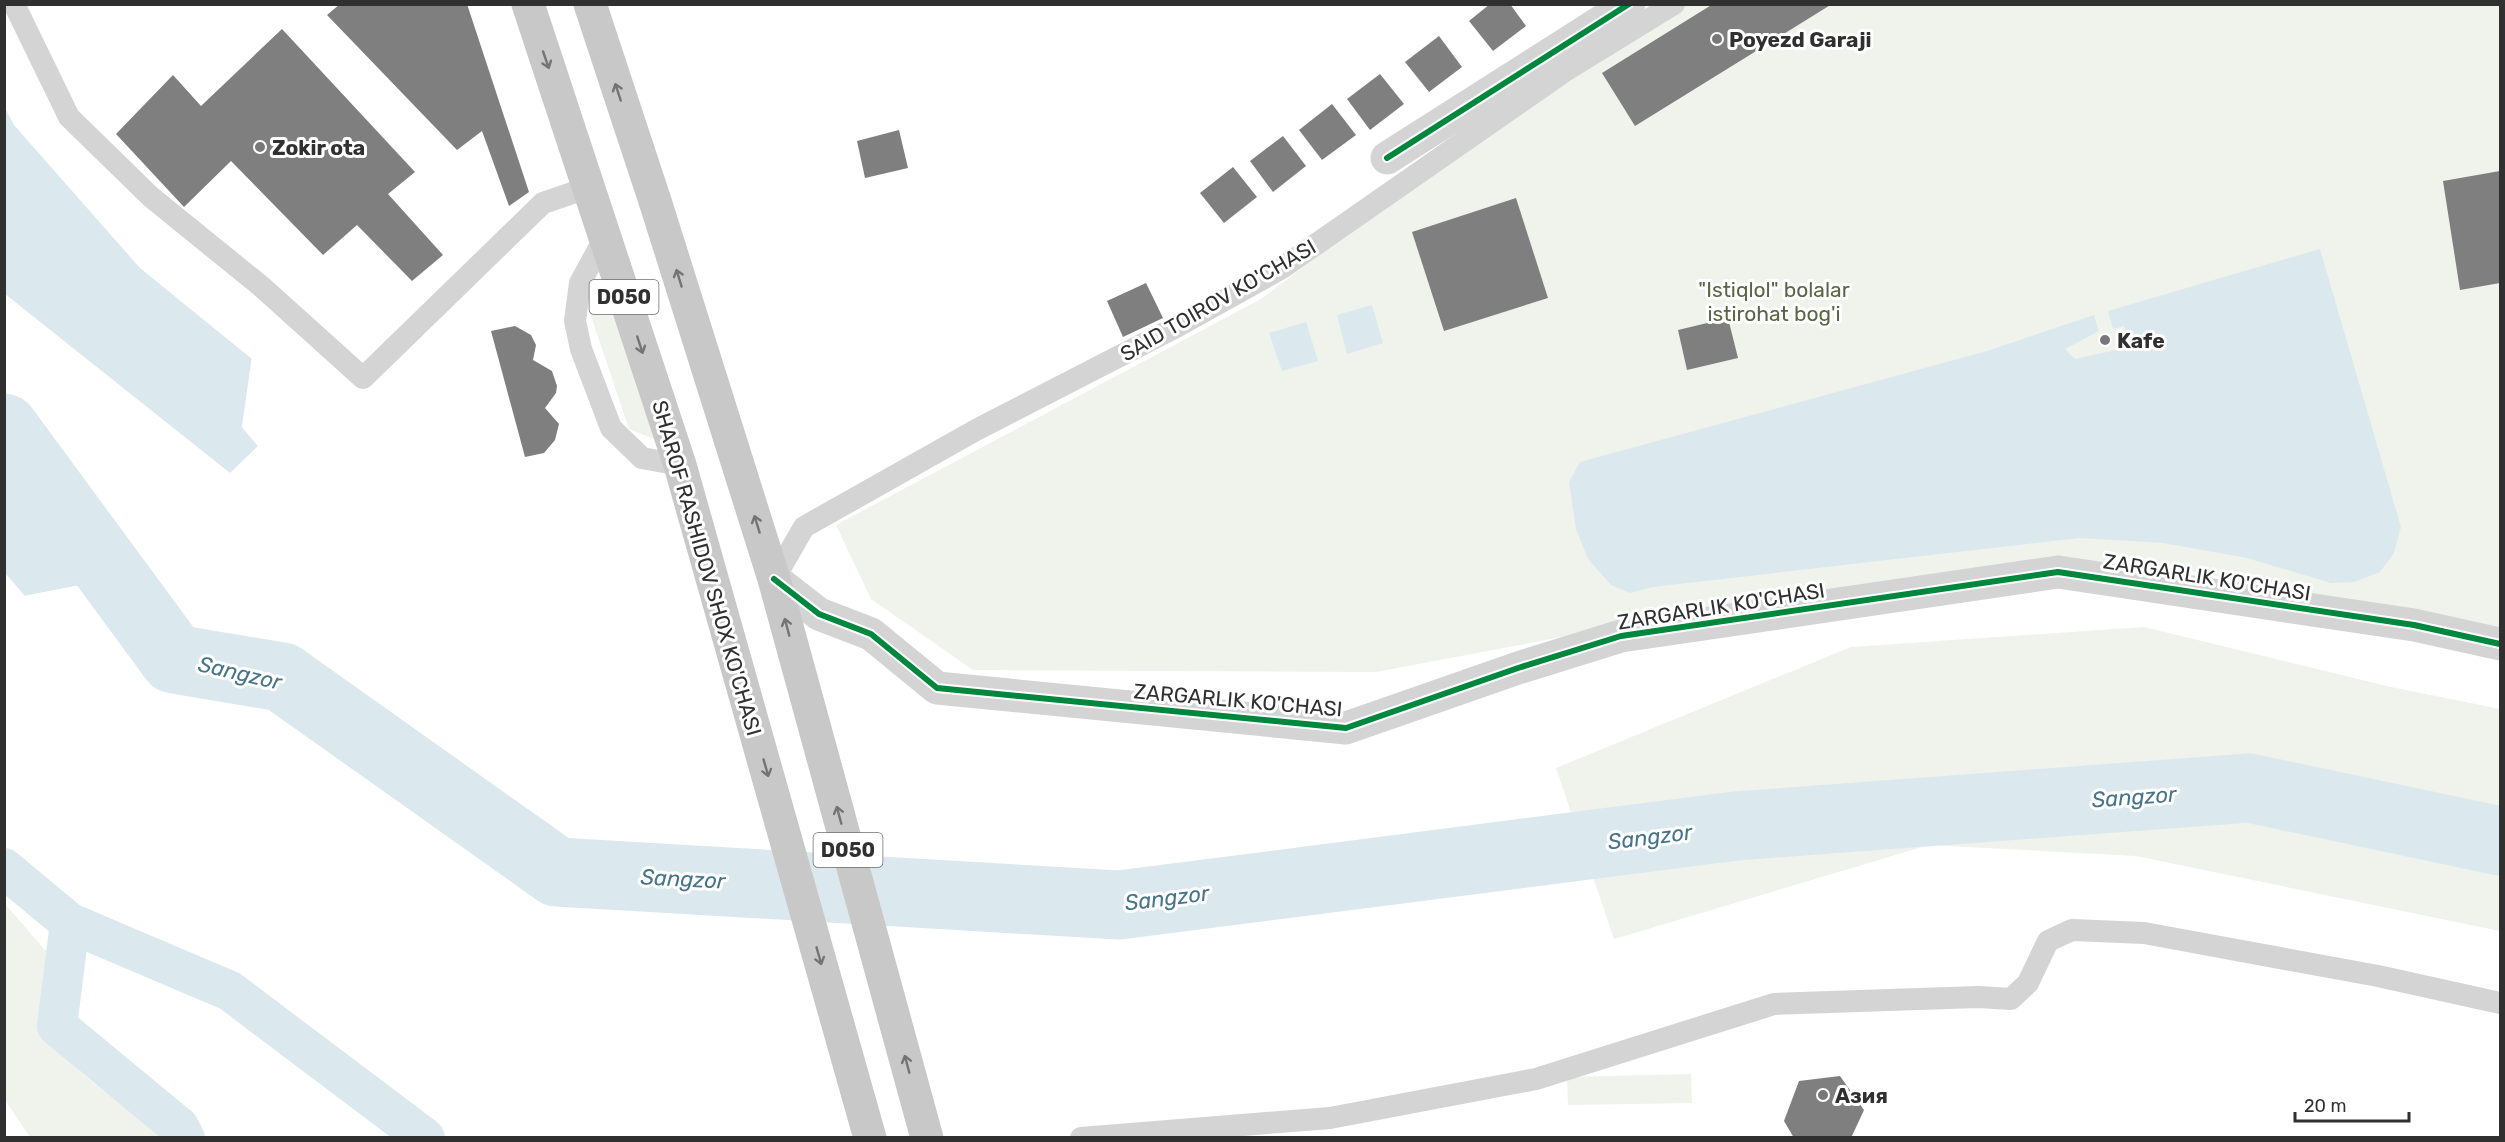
<svg xmlns="http://www.w3.org/2000/svg" width="2505" height="1142" font-family="Rubik,sans-serif">
	<rect width="100%" height="100%" fill="#fff"/>
	<g fill="#f0f2ec">
		<polygon points="1687,5 2500,5 2500,630 2292,598 2261,584 2136,561 2026,567 1721,607 1376,672 973,670 871,599 836,525 1261,299 1475,138"/>
		<polygon points="604,283 659,441 629,429 590,313"/>
		<polygon points="2144,627 2391,687 2500,709 2500,931 2136,856 1929,845 1614,939 1556,768 1851,647"/>
		<path d="M 5,904 L 57,964 C 57,986 47,1024 56,1043 C 69,1071 128,1107 154,1127 L 161,1137 L 30,1137 L 5,1100 Z"/>
		<polygon points="1691,1074 1692,1103 1568,1105 1567,1077"/>
	</g>
	<g fill="#dbe9ee">
		<polygon points="4,106 14,125 140,268 252,359 242,427 258,446 230,473 5,294"/>
		<polygon points="2320,249 2401,527 2394,553 2380,572 2354,582 2331,583 2247,558 2163,543 2079,538 1653,587 1630,593 1611,585 1588,559 1576,529 1569,482 1580,462 1987,351 2094,315 2099,331 2065,349 2075,359 2129,347 2124,326 2113,329 2108,311"/>
		<polygon points="1372,305 1383,343 1347,354 1337,315"/>
		<polygon points="1306,322 1318,361 1282,371 1269,333"/>
		<polygon points="4,398 131,569 104,597 91,583 24,596 5,573"/>
	</g>
	<g fill="#fff">
		<polygon points="252,356 255,360 245,426 261,446 229,476 258,446 242,427"/>
		<polygon points="133,567 133,571 104,600 90,586 24,599 4,578 5,573 25,596 91,583 104,597"/>
	</g>
	<g fill="none" stroke-linecap="round" stroke-linejoin="round">
		<g stroke="#dbe9ee" stroke-width="40">
			<polyline points="4,868 70,923 57,1026 179,1127 185,1138"/>
			<polyline points="70,923 230,991 425,1138"/>
		</g>
		<polyline stroke="#dbe9ee" stroke-width="69" points="4,428 174,659 282,677 557,872 1119,905 1736,826 2249,788 2500,841"/>
	</g>
	<g fill="#7f7f7f">
		<polygon points="340,4 467,4 529,192 509,206 482,131 457,150 327,15"/>
		<polygon points="1490,4 1510,4 1526,26 1493,51 1469,21"/>
		<polygon points="1713,4 1832,4 1635,126 1602,73"/>
		<polygon points="282,29 415,172 388,194 443,255 412,281 357,225 323,255 231,161 184,207 116,134 173,75 201,106"/>
		<polygon points="1439,36 1462,67 1429,92 1405,62"/>
		<polygon points="1380,74 1404,104 1370,130 1347,99"/>
		<polygon points="1332,104 1356,135 1322,160 1299,130"/>
		<polygon points="899,130 908,168 865,178 857,141"/>
		<polygon points="1283,136 1306,166 1273,192 1250,161"/>
		<polygon points="1233,167 1257,197 1224,223 1200,193"/>
		<polygon points="2500,171 2500,283 2460,290 2443,181"/>
		<polygon points="1516,198 1548,298 1444,331 1412,232"/>
		<polygon points="1146,283 1163,318 1123,337 1107,301"/>
		<polygon points="1728,318 1738,358 1687,370 1678,330"/>
		<polygon points="515,326 531,335 536,345 533,360 552,371 557,386 556,393 545,408 559,424 555,440 544,453 525,457 491,331"/>
		<polygon points="1840,1076 1864,1110 1851,1138 1794,1138 1784,1121 1799,1081"/>
	</g>
	<g fill="none" stroke-linecap="round" stroke-linejoin="round">
		<g stroke="#d4d4d4" stroke-width="22">
			<polyline points="14,4 69,117 151,197 262,287 363,378 543,203 590,187"/>
			<polyline points="605,237 580,283 575,321 581,349 611,428 642,458 680,465"/>
			<polyline points="774,579 804,527 976,430 1178,326 1282,268 1565,71 1674,4"/>
			<polyline points="1081,1138 1330,1118 1536,1079 1774,1004 1978,997 2011,999 2028,983 2048,941 2072,930 2144,933 2378,976 2500,1003"/>
		</g>
		<g stroke="#d4d4d4" stroke-width="33">
			<polyline points="1387,158 1629,4"/>
			<polyline points="774,579 819,614 871,634 937,688 1346,728 1518,668 1621,636 2058,572 2414,625 2500,644"/>
		</g>
		<g stroke="#c8c8c8" stroke-width="33">
			<polyline points="528,4 680,465 870,1138"/>
			<polyline points="590,4 655,201 774,579 927,1138"/>
		</g>
		<defs>
			<g id="cycleway">
				<polyline points="1387,158 1629,4"/>
				<polyline points="774,579 819,614 871,634 937,688 1346,728 1518,668 1621,636 2058,572 2414,625 2500,644"/>
			</g>
		</defs>
		<use href="#cycleway" stroke="#fff" stroke-width="10"/>
		<use href="#cycleway" stroke="#00873e" stroke-width="6"/>
	</g>
	<defs><path id="oneway-shaft" d="M-6 0H5M1.5-3L5.5 0L1.5 3" fill="none" stroke-width="1.6" stroke-linecap="round" stroke-linejoin="round" transform="scale(1.5)"/></defs>
	<g stroke="#747474">
		<use href="#oneway-shaft" transform="translate(546 60) rotate(71)"/>
		<use href="#oneway-shaft" transform="translate(618 92) rotate(-108)"/>
		<use href="#oneway-shaft" transform="translate(679 278) rotate(-107)"/>
		<use href="#oneway-shaft" transform="translate(640 345) rotate(72)"/>
		<use href="#oneway-shaft" transform="translate(757 524) rotate(-107)"/>
		<use href="#oneway-shaft" transform="translate(787 627) rotate(-105)"/>
		<use href="#oneway-shaft" transform="translate(766 768) rotate(74)"/>
		<use href="#oneway-shaft" transform="translate(839 815) rotate(-105)"/>
		<use href="#oneway-shaft" transform="translate(819 956) rotate(74)"/>
		<use href="#oneway-shaft" transform="translate(907 1064) rotate(-105)"/>
	</g>
	<g fill="#787878" stroke="#fff" stroke-width="2">
		<circle cx="1717" cy="39" r="6"/>
		<circle cx="260" cy="147" r="6"/>
		<circle cx="2105" cy="340" r="6"/>
		<circle cx="1823" cy="1095" r="6"/>
	</g>
	<g text-anchor="middle" dominant-baseline="central" stroke-width="6" stroke-linejoin="round" paint-order="stroke">
		<g fill="#fff" stroke="#6e6e6e" stroke-width="1.5">
			<rect x="589.5" y="280" width="69" height="34" rx="4.5"/>
			<rect x="813.5" y="833" width="69" height="34" rx="4.5"/>
		</g>
		<g font-size="20" font-weight="bold" fill="#303030">
			<text x="624" y="297">D050</text>
			<text x="848" y="850">D050</text>
		</g>
		<g font-size="21" font-weight="bold" fill="#303030" stroke="#fff" text-anchor="start">
			<text x="1729" y="39">Poyezd Garaji</text>
			<text x="272" y="147">Zokir ota</text>
			<text x="2117" y="340">Kafe</text>
			<text x="1835" y="1095">Азия</text>
		</g>
		<g font-size="21" fill="#566742" stroke="#fff">
			<text x="1774" y="289">"Istiqlol" bolalar<tspan x="1774" dy="24">istirohat bog'i</tspan></text>
		</g>
		<g font-size="21" fill="#303030" stroke="#fff">
			<text transform="translate(1218 300) rotate(-30)">SAID TOIROV KO'CHASI</text>
			<text transform="translate(707 568) rotate(74)">SHAROF RASHIDOV SHOX KO'CHASI</text>
			<text transform="translate(2207 577) rotate(9)">ZARGARLIK KO'CHASI</text>
			<text transform="translate(1721 606) rotate(-9)">ZARGARLIK KO'CHASI</text>
			<text transform="translate(1238 700) rotate(5)">ZARGARLIK KO'CHASI</text>
		</g>
		<g font-size="22" font-style="italic" fill="#46758a" stroke="#fff">
			<text transform="translate(240 673) rotate(13)">Sangzor</text>
			<text transform="translate(2134 797) rotate(-4)">Sangzor</text>
			<text transform="translate(1650 837) rotate(-7)">Sangzor</text>
			<text transform="translate(683 879) rotate(3)">Sangzor</text>
			<text transform="translate(1167 898) rotate(-7)">Sangzor</text>
		</g>
	</g>
	<rect width="2505" height="1142" fill="none" stroke="#303030" stroke-width="12"/>
	<path d="M2295 1112v9h114v-9" fill="none" stroke="#303030" stroke-width="3"/>
	<text x="2304" y="1112" font-size="18" fill="#303030" stroke="#ffffff" stroke-width="4.5" paint-order="stroke">20 m</text>
</svg>
